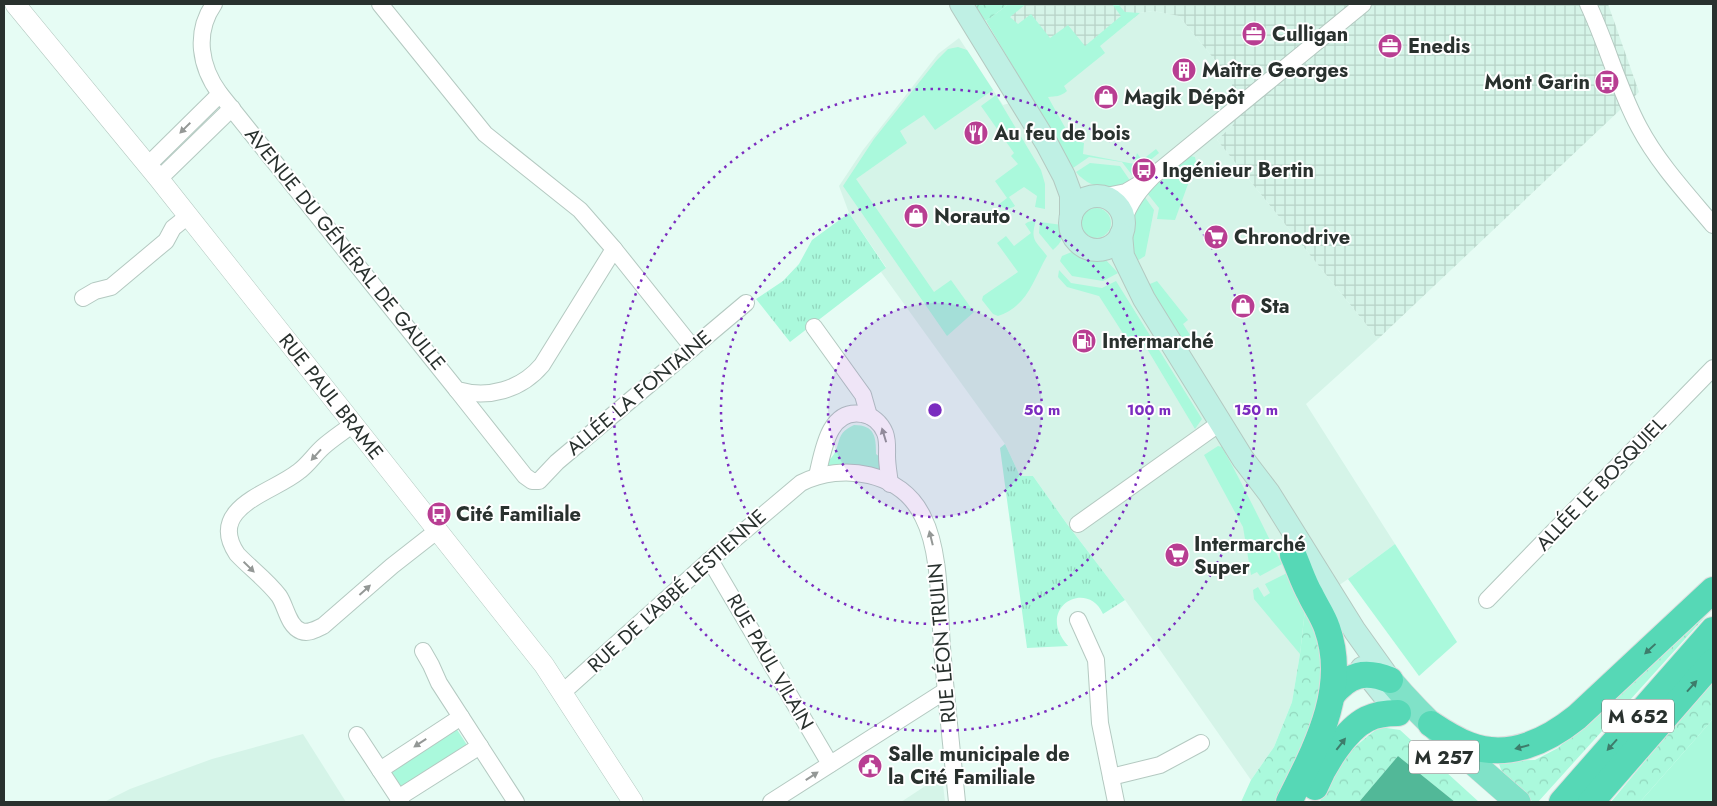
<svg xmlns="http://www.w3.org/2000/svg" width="1717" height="806" font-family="Jost,sans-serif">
	<defs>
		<pattern id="industrial-grid" width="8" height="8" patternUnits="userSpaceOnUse" patternTransform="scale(1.25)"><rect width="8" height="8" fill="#d5f4e8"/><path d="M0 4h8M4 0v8" fill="none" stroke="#b7d2c7"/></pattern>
		<pattern id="forest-crowns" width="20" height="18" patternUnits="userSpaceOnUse" patternTransform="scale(1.25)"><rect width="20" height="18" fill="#aaf9dc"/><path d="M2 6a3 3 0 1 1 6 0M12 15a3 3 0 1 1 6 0" fill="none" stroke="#92d6bd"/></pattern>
		<pattern id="park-tufts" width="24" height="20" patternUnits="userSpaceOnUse" patternTransform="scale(1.25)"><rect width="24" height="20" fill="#aaf9dc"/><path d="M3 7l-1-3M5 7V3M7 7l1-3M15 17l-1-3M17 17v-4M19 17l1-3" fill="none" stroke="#92d6bd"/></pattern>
	</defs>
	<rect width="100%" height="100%" fill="#e6fcf4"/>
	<g fill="#d5f4e8">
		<polygon points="1153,11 1179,16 1232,81 1233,125 1217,140 1378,339 1306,404 1395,544 1348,579 1305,609 1300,654 1292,702 1274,747 1251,780 1125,600 1067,524 1033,476 1020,476 1005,444 881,272 886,267 849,213 839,186 863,150 938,54 959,38 1003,105 1038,95 1140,13"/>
		<polygon points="303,734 346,802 104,802 130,789 212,759"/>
		<polygon points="942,775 945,802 901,802"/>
	</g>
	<polygon fill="url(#industrial-grid)" points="1009,4 1608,4 1639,92 1378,339 1217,140 1233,125 1232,81 1179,16 1153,11 1140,13 1038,95 994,16"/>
	<g fill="#aaf9dc">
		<path d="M 1009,4 L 1026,4 L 1010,17 L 1018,24 L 1031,14 L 1050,38 L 1068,25 L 1085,46 L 1121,16 L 1112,4 L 1118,4 L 1125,12 L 1140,13 L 1100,46 L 1105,53 L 1064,86 L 1067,91 C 1060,97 1056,96 1048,97 L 1072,140 L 1084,143 L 1083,154 L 1134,164 L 1137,153 L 1142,160 L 1156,149 L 1159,153 L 1132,175 L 1122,162 L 1089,157 L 1073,168 L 986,21 Z"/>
		<polygon points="958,47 967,50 993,90 935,130 924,115 900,131 907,143 856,179 934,292 951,280 974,312 947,336 843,186 874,139 937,60 948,49"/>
		<path d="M 996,95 L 1041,170 L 1045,184 L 1045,209 L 1035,207 L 1037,196 L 1024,187 L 1009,197 L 1015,206 C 1008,210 1005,209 998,205 L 1007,198 L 995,181 L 1018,164 L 1011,156 L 1014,153 L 981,106 Z"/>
		<polygon points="1190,156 1195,157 1196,162 1175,220 1157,219 1159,208 1147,193"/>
		<path d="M 1090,163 L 1120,166 L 1131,182 C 1113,194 1089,188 1076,172 Z"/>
		<path d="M 1144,196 L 1154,210 L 1145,256 L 1132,264 C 1130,240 1127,216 1144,196 Z"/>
		<circle cx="1096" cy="223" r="15"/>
		<path d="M 1036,220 C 1030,241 1035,240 1047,256 C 1033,280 1028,306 998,316 L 993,314 L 982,300 L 983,296 L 1018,272 L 997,243 L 1006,236 L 1014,246 L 1031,233 L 1025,224 L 1028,222 Z"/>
		<path d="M 1040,222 L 1062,225 C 1064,237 1062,242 1053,250 L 1039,233 Z"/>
		<polygon points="1074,251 1083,256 1105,259 1118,273 1103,281 1072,276 1060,261 1062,256"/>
		<polygon points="1059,270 1071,283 1102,288 1116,281 1202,419 1195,429 1143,342 1133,349 1099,296 1067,287 1058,277"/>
		<polygon points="1157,281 1188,320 1183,324 1190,335 1179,341 1145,286"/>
		<path d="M 854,425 C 875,425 876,437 876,454 L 882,459 L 881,472 L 827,467 L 826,463 C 845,448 831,435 854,425 Z"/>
		<path d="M 1218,446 L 1222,447 C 1244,486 1262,525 1282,564 L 1260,576 L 1257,572 L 1251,575 L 1243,527 L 1204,455 Z"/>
		<polygon points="1395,544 1457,642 1419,676 1348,579"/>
		<polygon points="1287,573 1305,609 1300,654 1254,599 1253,590 1258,587 1264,597 1270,593 1265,584"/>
		<polygon points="1713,719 1713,802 1640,802"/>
		<polygon points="454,725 469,748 401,787 395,784 390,773"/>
	</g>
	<g fill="url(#forest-crowns)">
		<polygon points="971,4 1009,4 986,21"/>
		<polygon points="1713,601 1713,608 1538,802 1533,802 1504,778 1498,761 1535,760 1558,748"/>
		<polygon points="1305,609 1318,632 1324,693 1317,718 1277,802 1241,802 1251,780 1274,747 1292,702 1300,654"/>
		<polygon points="1713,679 1713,719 1640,802 1611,802"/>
		<path d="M 1380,727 L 1400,730 L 1479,802 L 1455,802 L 1398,756 L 1359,802 L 1320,802 C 1329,769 1353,746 1380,727 Z"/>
	</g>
	<g fill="url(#park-tufts)">
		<polygon points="849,213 886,268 790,342 756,299 783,281 799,264 812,240"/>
		<path d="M 1005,444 L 1020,476 L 1033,476 L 1067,524 L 1125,600 L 1103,614 C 1087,578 1034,608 1068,646 L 1027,648 L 1000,448 Z"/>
	</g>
	<polygon fill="#52b898" points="1398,756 1455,802 1359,802"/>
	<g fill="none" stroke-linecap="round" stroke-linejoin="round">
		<defs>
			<g id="minor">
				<path d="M 214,4 C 194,33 200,67 220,94 L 457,390 C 488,399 521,390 542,365 L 614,249 L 580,210 L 485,134 L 380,4"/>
				<path d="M 1588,4 C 1607,44 1618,88 1639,127 C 1658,163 1687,194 1713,225"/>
				<polyline points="148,165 220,94"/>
				<polyline points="159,179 232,108"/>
				<polyline points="1101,197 1126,192 1143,182"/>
				<path d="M 1123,221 C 1130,202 1139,190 1153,176 L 1363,4"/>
				<polyline points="614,249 693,348"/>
				<polyline points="83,298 95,291 111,287 166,241 173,228 188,216"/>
				<polyline points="814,327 863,395 869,416"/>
				<polyline points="457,390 525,476 532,481 539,481 557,462 746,303"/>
				<path d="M 353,424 C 343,432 332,439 323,447 C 314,455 308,465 298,472 C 272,493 206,507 237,554 C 250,568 267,580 279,596 C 286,606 288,626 301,631 C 309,634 316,629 323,626 L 392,566 L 438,530"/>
				<path d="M 817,476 C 823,452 828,408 862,414 C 872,415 881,423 885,433 C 888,441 887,449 887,456 C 887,465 889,475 890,484"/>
				<polyline points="1078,524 1220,423"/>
				<polyline points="710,560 830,764"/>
				<polyline points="1487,600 1713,368"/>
				<polyline points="1078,620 1096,660 1100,723 1116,802"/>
				<polyline points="423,651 431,665 439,683 516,802"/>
				<path d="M 563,692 L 710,560 L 801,483 C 842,462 902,472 923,517 C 941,552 939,608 942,647 C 946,699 952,751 957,802"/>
				<polyline points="357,735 380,770"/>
				<polyline points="1111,777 1160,765 1201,743"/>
				<polyline points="398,798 480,746"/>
				<polyline points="401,802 380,770 461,717"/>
				<polyline points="771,802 945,691"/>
			</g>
			<g id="tertiary">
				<path id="s1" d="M 15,4 L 159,179 L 544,665 L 633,802"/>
			</g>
			<g id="secondary">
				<polyline points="961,4 1047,144 1064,176 1071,195 1071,216"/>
				<circle cx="1097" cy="223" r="27"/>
				<polyline points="1121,234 1123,256 1144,299 1243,459 1269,493 1355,631 1390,680"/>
				<polyline points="1362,668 1398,713"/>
			</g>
			<path id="primary" d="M 1390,680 C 1428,725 1474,764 1518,802"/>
			<g id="trunk">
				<path d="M 1332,695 C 1349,674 1365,670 1390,680"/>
				<path d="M 1431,724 C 1443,732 1456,740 1469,745 C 1508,760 1547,741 1577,717 L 1713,590"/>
				<path d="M 1315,787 C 1324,765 1345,730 1367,719 C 1377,714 1387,713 1398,713"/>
				<path d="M 1289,802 C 1315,749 1349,689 1327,628 C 1323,616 1315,605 1310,594 C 1303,582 1299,568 1293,555"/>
				<polyline points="1562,802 1713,630"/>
				<polyline points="1591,802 1713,662"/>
			</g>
		</defs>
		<use href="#minor" stroke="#b4c9c1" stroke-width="18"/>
		<use href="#tertiary" stroke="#b4c9c1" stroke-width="21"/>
		<use href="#secondary" stroke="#b4c9c1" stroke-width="24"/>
		<use href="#primary" stroke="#dddede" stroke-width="26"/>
		<use href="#trunk" stroke="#dddede" stroke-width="28"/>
		<use href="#minor" stroke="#fff" stroke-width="16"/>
		<use href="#tertiary" stroke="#fff" stroke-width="20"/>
		<use href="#secondary" stroke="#bff0e4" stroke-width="22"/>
		<use href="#primary" stroke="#80e2c8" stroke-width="25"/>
		<use href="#trunk" stroke="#56d8b6" stroke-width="26"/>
	</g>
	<defs><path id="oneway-solid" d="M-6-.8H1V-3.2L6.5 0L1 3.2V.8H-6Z" transform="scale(1.25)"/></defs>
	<g fill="#949896">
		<use href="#oneway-solid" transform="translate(185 128) rotate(135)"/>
		<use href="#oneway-solid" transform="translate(884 435) rotate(-107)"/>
		<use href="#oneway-solid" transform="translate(316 455) rotate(132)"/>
		<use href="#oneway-solid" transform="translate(931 538) rotate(-104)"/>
		<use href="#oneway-solid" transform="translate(249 567) rotate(44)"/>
		<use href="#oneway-solid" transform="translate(365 590) rotate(-42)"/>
		<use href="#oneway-solid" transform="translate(420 743) rotate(147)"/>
		<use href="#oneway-solid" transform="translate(812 776) rotate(-33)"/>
	</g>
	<g fill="#3d7c6b">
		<use href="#oneway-solid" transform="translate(1650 649) rotate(137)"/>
		<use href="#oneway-solid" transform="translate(1692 686) rotate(-48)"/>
		<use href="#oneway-solid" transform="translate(1341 744) rotate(-52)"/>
		<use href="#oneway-solid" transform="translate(1612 745) rotate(132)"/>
		<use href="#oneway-solid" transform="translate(1522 747) rotate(165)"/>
	</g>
	<circle cx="935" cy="410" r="107" fill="#7b2cbf" fill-opacity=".12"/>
	<g fill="none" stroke="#7b2cbf" stroke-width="2.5" stroke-dasharray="2.5 5">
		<circle cx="935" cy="410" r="107"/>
		<circle cx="935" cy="410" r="214"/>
		<circle cx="935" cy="410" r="321"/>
	</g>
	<defs>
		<symbol id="office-disc" viewBox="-11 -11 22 22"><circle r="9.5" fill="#b83e92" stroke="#fff"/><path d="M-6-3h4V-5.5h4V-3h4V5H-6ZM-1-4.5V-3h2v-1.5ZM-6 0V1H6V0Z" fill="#fff"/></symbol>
		<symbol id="building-disc" viewBox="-11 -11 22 22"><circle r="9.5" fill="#b83e92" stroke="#fff"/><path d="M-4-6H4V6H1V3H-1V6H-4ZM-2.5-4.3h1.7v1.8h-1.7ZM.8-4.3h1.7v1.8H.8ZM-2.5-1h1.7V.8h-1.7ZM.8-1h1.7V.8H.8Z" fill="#fff"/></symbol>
		<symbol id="bus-disc" viewBox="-11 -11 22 22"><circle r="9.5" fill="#b83e92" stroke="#fff"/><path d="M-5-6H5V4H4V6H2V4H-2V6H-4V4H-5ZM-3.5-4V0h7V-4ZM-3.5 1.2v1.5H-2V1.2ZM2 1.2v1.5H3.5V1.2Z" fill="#fff"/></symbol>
		<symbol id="shop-disc" viewBox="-11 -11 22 22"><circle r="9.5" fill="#b83e92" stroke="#fff"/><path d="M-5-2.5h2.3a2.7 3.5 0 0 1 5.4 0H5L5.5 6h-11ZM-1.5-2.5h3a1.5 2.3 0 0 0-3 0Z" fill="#fff"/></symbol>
		<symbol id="restaurant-disc" viewBox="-11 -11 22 22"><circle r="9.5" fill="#b83e92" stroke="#fff"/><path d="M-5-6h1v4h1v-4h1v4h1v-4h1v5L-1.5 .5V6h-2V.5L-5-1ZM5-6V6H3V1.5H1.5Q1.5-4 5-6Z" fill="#fff"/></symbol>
		<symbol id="supermarket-disc" viewBox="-11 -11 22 22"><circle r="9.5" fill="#b83e92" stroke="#fff"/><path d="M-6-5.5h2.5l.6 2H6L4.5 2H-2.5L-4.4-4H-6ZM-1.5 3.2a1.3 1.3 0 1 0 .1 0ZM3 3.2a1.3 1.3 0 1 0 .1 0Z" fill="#fff"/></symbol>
		<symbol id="fuel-disc" viewBox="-11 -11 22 22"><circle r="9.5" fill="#b83e92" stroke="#fff"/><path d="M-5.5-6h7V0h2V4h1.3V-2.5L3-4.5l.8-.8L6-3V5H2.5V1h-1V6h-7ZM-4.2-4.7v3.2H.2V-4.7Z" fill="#fff"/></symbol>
		<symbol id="civic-disc" viewBox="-11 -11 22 22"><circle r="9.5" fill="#b83e92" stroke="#fff"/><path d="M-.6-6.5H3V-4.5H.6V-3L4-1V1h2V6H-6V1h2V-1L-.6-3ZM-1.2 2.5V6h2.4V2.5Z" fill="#fff"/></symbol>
	</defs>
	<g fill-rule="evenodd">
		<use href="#office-disc" x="1240" y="20" width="28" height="28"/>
		<use href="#office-disc" x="1376" y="32" width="28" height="28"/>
		<use href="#building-disc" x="1170" y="56" width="28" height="28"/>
		<use href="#bus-disc" x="1593" y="68" width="28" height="28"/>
		<use href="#shop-disc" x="1092" y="83" width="28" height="28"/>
		<use href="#restaurant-disc" x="962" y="119" width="28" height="28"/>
		<use href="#bus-disc" x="1130" y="156" width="28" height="28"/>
		<use href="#shop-disc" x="902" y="202" width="28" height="28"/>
		<use href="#supermarket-disc" x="1202" y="223" width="28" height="28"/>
		<use href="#shop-disc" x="1229" y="292" width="28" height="28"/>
		<use href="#fuel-disc" x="1070" y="327" width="28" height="28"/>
		<use href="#bus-disc" x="425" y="500" width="28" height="28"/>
		<use href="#supermarket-disc" x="1163" y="541" width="28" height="28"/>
		<use href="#civic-disc" x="856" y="752" width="28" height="28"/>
	</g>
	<g text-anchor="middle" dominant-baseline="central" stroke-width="4" stroke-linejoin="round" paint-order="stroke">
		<g fill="#fff" stroke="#696f6d" stroke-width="1">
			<rect x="1602" y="699.5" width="72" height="33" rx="4"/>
			<rect x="1409" y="740.5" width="70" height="33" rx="4"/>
		</g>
		<g font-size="19" font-weight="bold" fill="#29312e">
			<text x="1638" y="716">M 652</text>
			<text x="1444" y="757">M 257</text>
		</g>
		<g font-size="20" font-weight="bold" fill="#29312e" stroke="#fff" text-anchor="start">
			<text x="1272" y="34">Culligan</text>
			<text x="1408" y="46">Enedis</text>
			<text x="1202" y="70">Maître Georges</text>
			<text x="1590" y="82" text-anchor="end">Mont Garin</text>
			<text x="1124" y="97">Magik Dépôt</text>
			<text x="994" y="133">Au feu de bois</text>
			<text x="1162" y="170">Ingénieur Bertin</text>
			<text x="934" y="216">Norauto</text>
			<text x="1234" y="237">Chronodrive</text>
			<text x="1260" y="306">Sta</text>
			<text x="1102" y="341">Intermarché</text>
			<text x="456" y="514">Cité Familiale</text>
			<text x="1194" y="544">Intermarché<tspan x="1194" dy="23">Super</tspan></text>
			<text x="888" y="754">Salle municipale de<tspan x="888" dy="23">la Cité Familiale</tspan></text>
		</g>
		<g font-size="20" fill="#29312e" stroke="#fff">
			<text transform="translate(345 249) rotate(51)">AVENUE DU GÉNÉRAL DE GAULLE</text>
			<text transform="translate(639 393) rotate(-40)">ALLÉE LA FONTAINE</text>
			<text stroke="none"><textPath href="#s1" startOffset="504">RUE PAUL BRAME</textPath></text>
			<text transform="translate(1601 484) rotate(-46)">ALLÉE LE BOSQUIEL</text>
			<text transform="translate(677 591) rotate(-42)">RUE DE L'ABBÉ LESTIENNE</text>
			<text transform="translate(942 643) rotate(-95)">RUE LÉON TRULIN</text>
			<text transform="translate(770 662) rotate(60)">RUE PAUL VILAIN</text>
		</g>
	</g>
	<circle cx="935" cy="410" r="8" fill="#7b2cbf" stroke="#fff" stroke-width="2.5"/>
	<g font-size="15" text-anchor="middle" font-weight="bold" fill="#7b2cbf" stroke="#fff" stroke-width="4" stroke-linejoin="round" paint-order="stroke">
		<text x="1042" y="415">50 m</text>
		<text x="1149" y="415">100 m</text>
		<text x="1256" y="415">150 m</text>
	</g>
	<rect width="1717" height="806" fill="none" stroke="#29312e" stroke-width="10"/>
</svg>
